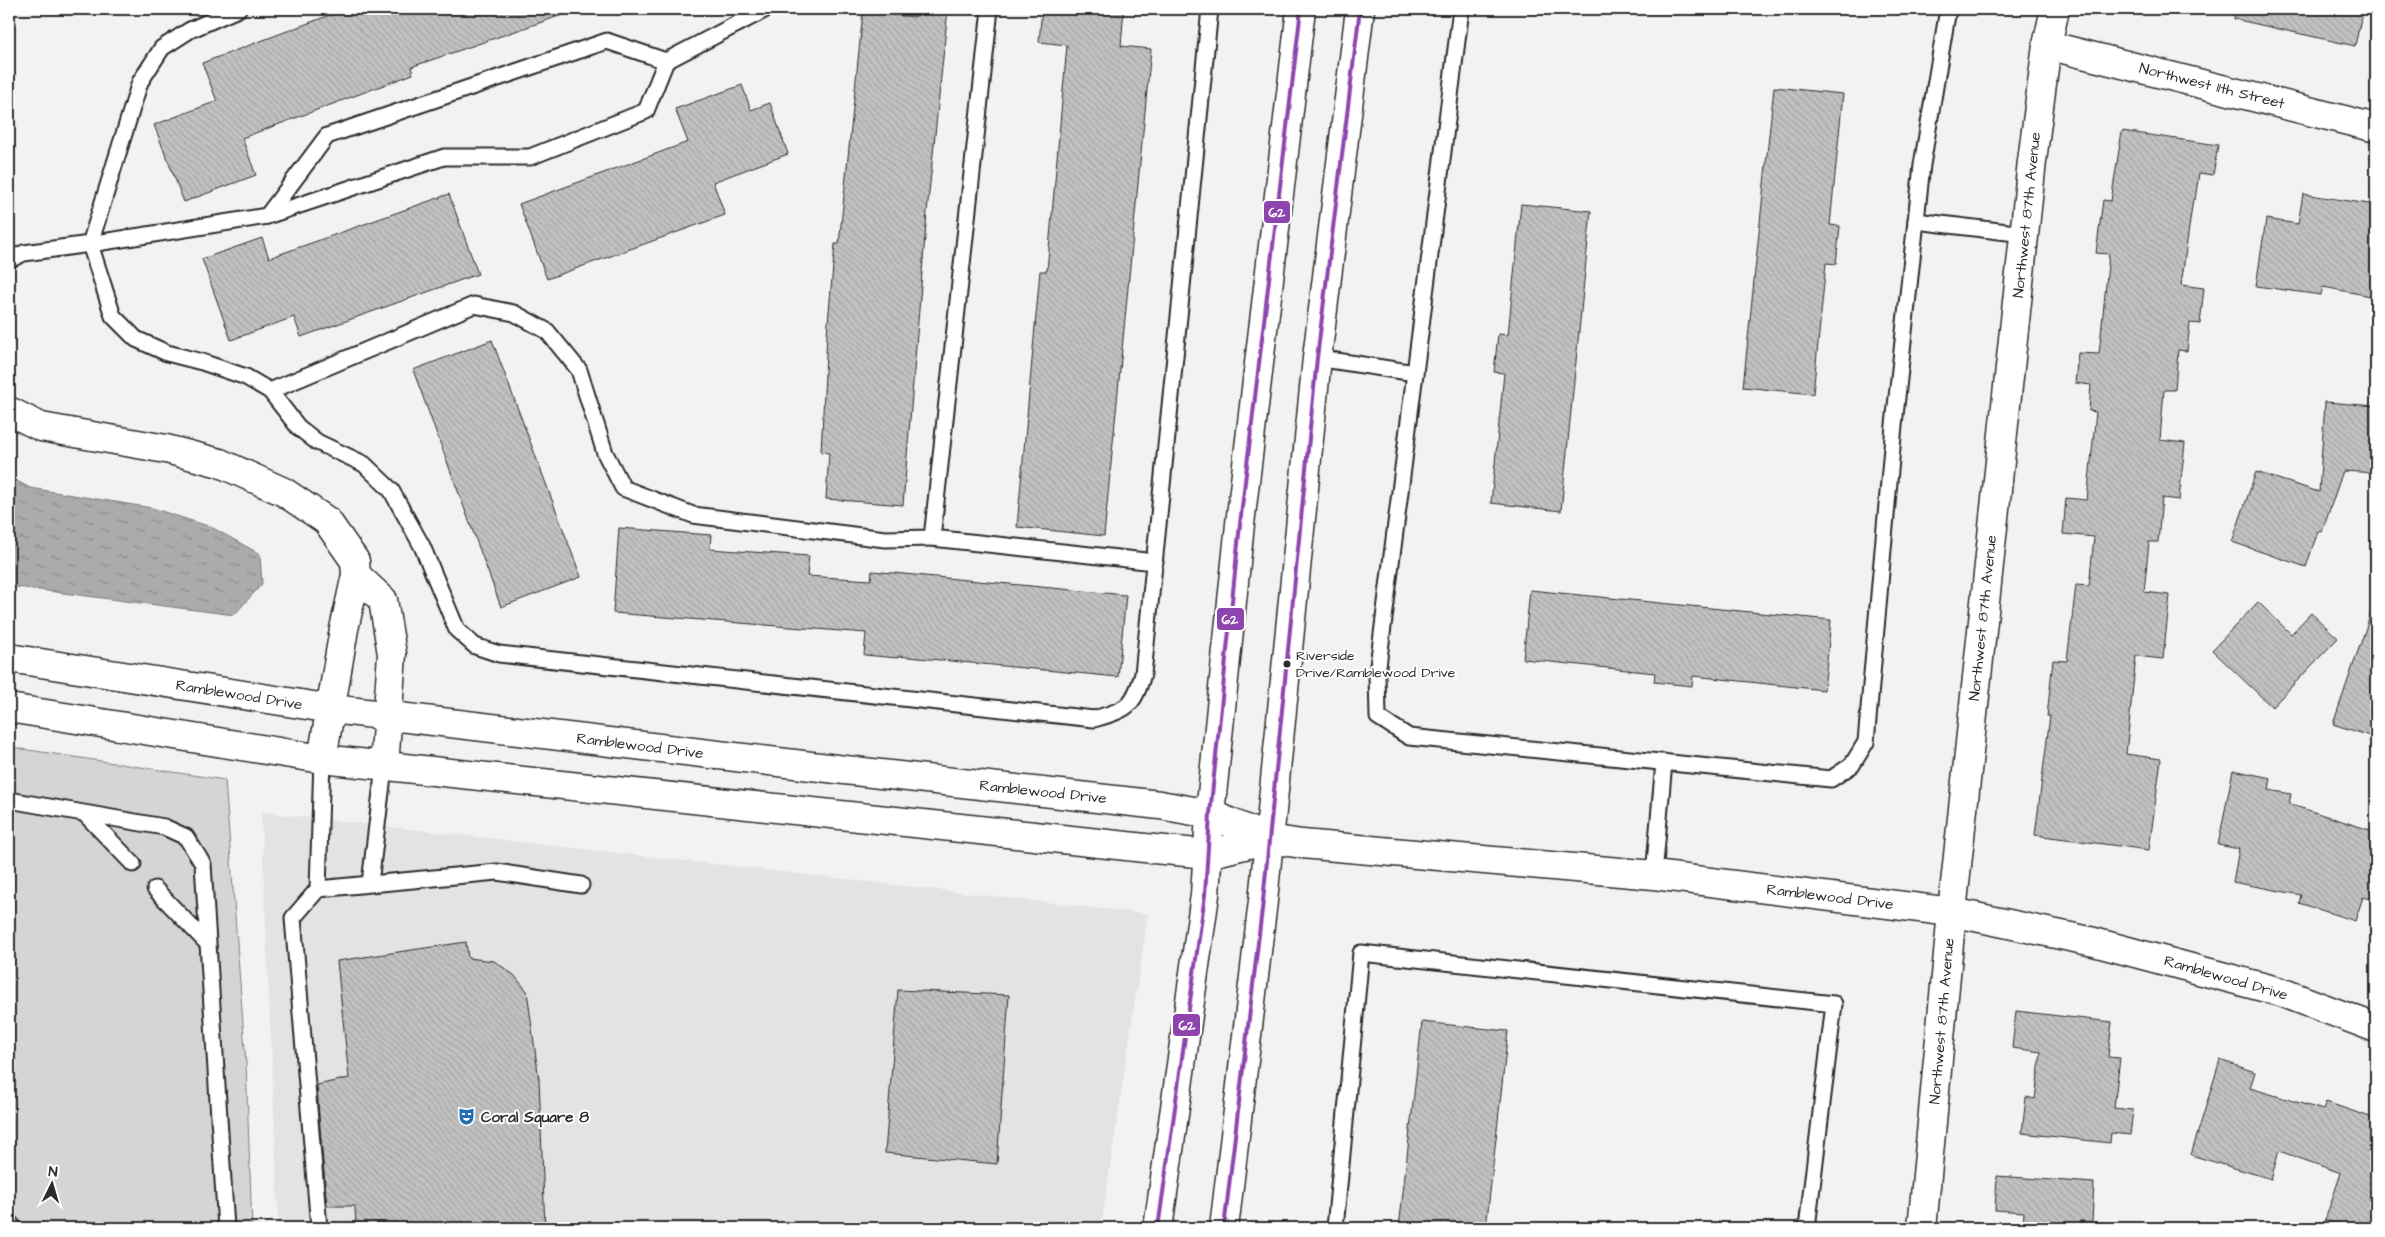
<svg xmlns="http://www.w3.org/2000/svg" width="2385" height="1237" font-family="'Architects Daughter',sans-serif">
	<defs>
		<pattern id="water-ripples" width="26" height="14" patternUnits="userSpaceOnUse" patternTransform="scale(1.25)"><rect width="26" height="14" fill="#ababab"/><path d="M2 4q2-2 4 0t4 0M15 11q2-2 4 0t4 0" fill="none" stroke="#8b8b8b"/></pattern>
		<pattern id="building-back-hatch" width="6" height="6" patternUnits="userSpaceOnUse" patternTransform="scale(1.25)"><rect width="6" height="6" fill="#c1c1c1"/><path d="M-1 5l2 2M0 0l6 6M5-1l2 2" fill="none" stroke="#a6a6a6"/></pattern>
	</defs>
	<rect width="100%" height="100%" fill="#f2f2f2"/>
	<filter id="ink" filterUnits="userSpaceOnUse"><feTurbulence type="fractalNoise" baseFrequency=".02" numOctaves="2"/><feDisplacementMap in="SourceGraphic" scale="10" xChannelSelector="R" yChannelSelector="G"/><feConvolveMatrix kernelMatrix="1 2 1 2 8 2 1 2 1" color-interpolation-filters="sRGB"/></filter>
	<g filter="url(#ink)">
		<polygon fill="#e3e3e3" points="261,812 1148,914 1101,1228 279,1228"/>
		<polygon fill="#d5d5d5" stroke="#808080" points="9,747 225,780 246,1064 252,1228 9,1228"/>
		<polygon fill="url(#water-ripples)" stroke="#787878" points="9,477 30,488 152,508 211,527 260,554 262,584 234,615 9,586"/>
		<g fill="url(#building-back-hatch)" stroke="#2b2b2b">
			<polygon points="346,9 567,9 568,13 411,67 413,74 242,138 256,175 184,202 154,125 217,101 202,63"/>
			<polygon points="915,9 948,9 927,212 903,505 826,499 829,453 821,452 827,334 835,244 839,244 863,12 915,17"/>
			<polygon points="1042,9 1124,9 1121,46 1151,49 1104,536 1017,527 1040,271 1047,271 1067,45 1039,42"/>
			<polygon points="2235,9 2363,9 2355,46 2234,19"/>
			<polygon points="742,85 751,110 770,103 788,154 713,182 725,215 547,279 519,204 688,142 675,109"/>
			<polygon points="1774,87 1843,94 1830,225 1840,226 1836,264 1826,263 1813,394 1743,387"/>
			<polygon points="2122,131 2218,145 2213,175 2199,173 2195,200 2193,199 2181,285 2204,288 2200,324 2190,323 2187,351 2178,350 2175,390 2164,390 2160,440 2185,443 2179,500 2162,498 2158,542 2149,542 2144,592 2170,595 2163,659 2136,656 2126,754 2161,759 2149,850 2035,835 2050,716 2047,716 2053,660 2067,661 2076,585 2089,586 2094,537 2063,534 2066,498 2087,500 2096,412 2089,411 2091,385 2075,383 2078,353 2099,354 2109,254 2096,253 2103,200 2111,201"/>
			<polygon points="449,194 478,274 301,337 294,317 231,340 202,259 262,238 269,258"/>
			<polygon points="2303,194 2376,205 2376,297 2323,287 2321,295 2256,286 2266,219 2298,224"/>
			<polygon points="1521,204 1591,211 1561,511 1491,503 1504,373 1494,372 1498,334 1508,335"/>
			<polygon points="492,340 581,577 501,607 413,370"/>
			<polygon points="2325,402 2376,406 2376,473 2343,471 2322,532 2318,531 2306,567 2232,542 2256,472 2319,492"/>
			<polygon points="619,528 711,535 710,549 809,556 807,576 871,580 872,571 1126,595 1118,677 898,656 898,658 864,655 866,633 613,613"/>
			<polygon points="1530,590 1831,620 1824,690 1693,676 1692,686 1654,682 1655,673 1523,659"/>
			<polygon points="2258,602 2291,634 2311,613 2338,638 2272,707 2212,650"/>
			<polygon points="2372,610 2376,611 2376,738 2333,724"/>
			<polygon points="2233,770 2271,778 2269,790 2291,794 2289,804 2376,832 2376,901 2363,897 2355,921 2299,903 2301,895 2233,882 2239,849 2218,845"/>
			<polygon points="466,942 468,958 494,961 514,975 527,991 539,1080 545,1228 356,1228 355,1206 327,1206 319,1116 317,1085 349,1078 337,961"/>
			<polygon points="898,990 1009,995 997,1164 885,1153"/>
			<polygon points="2016,1011 2112,1022 2108,1057 2120,1058 2114,1108 2133,1110 2130,1135 2111,1133 2110,1143 2022,1133 2026,1097 2035,1099 2041,1052 2012,1048"/>
			<polygon points="1422,1022 1508,1031 1486,1228 1399,1228"/>
			<polygon points="2220,1060 2255,1072 2250,1088 2323,1110 2326,1102 2376,1119 2376,1210 2370,1228 2348,1228 2325,1220 2341,1173 2279,1151 2271,1179 2191,1155"/>
			<polygon points="1997,1176 2094,1183 2092,1222 2080,1221 2080,1228 2023,1228 2024,1212 1995,1210"/>
		</g>
		<g fill="none" stroke-linecap="round" stroke-linejoin="round">
			<defs>
				<g id="lane">
					<path d="M 766,9 L 666,61 L 646,111 L 530,157 L 444,157 L 267,216 L 90,244 L 113,316 L 136,339 L 167,353 L 202,362 L 246,377 L 270,391 L 298,427 L 317,442 L 364,464 L 391,490 L 422,546 L 457,630 L 475,646 L 499,654 L 1094,719 C 1127,709 1133,708 1143,674 L 1210,9"/>
					<polyline points="1461,9 1377,674 1378,717 1409,737 1831,779 1852,765 1866,742 1894,425 1922,165 1948,9"/>
					<polyline points="267,216 327,136 607,41 666,61"/>
					<polyline points="1916,221 2024,234"/>
					<polyline points="9,260 24,253 90,244 140,82 162,48 190,30 238,9"/>
					<polyline points="1317,358 1415,373"/>
					<polyline points="270,391 474,305 514,313 547,331 579,370 605,453 623,488 693,515 885,539 932,538 990,9"/>
					<polyline points="932,538 1155,562"/>
					<polyline points="9,800 164,827 186,837 203,864 226,1228"/>
					<polyline points="85,814 133,864"/>
					<polyline points="1654,875 1664,762"/>
					<polyline points="370,883 384,767"/>
					<polyline points="155,889 207,943"/>
					<polyline points="318,889 497,872 581,885"/>
					<polyline points="9,1222 14,1228"/>
					<polyline points="319,1228 293,918 318,889 322,759"/>
					<polyline points="1335,1228 1361,953 1834,1004 1807,1228"/>
				</g>
				<g id="street">
					<polyline points="2047,45 2376,128"/>
					<polyline points="9,411 41,427 166,449 220,463 284,492 327,521 355,561 356,575 344,629 322,759"/>
					<polyline points="356,575 383,600 392,654 384,767"/>
					<polyline points="1922,1228 1952,912 2032,161 2047,45 2055,9"/>
				</g>
				<g id="secondary">
					<polyline points="9,658 332,709 845,770 1160,805 1210,814 1269,839 1302,844 1654,875 1952,912 2094,942 2281,992 2376,1028"/>
					<polyline points="9,708 322,759 1154,849 1208,854 1269,839"/>
					<polyline points="1158,1228 1205,895 1210,814 1240,524 1301,9"/>
					<polyline points="1224,1228 1263,901 1317,358 1360,9"/>
				</g>
			</defs>
			<use href="#lane" stroke="#2b2b2b" stroke-width="19"/>
			<use href="#street" stroke="#2b2b2b" stroke-width="31"/>
			<use href="#secondary" stroke="#2b2b2b" stroke-width="31"/>
			<use href="#lane" stroke="#fff" stroke-width="15"/>
			<use href="#street" stroke="#fff" stroke-width="28"/>
			<use href="#secondary" stroke="#fff" stroke-width="28"/>
			<defs>
				<g id="bus-1">
					<polyline points="1158,1228 1205,895 1210,814 1240,524 1301,9"/>
					<polyline points="1224,1228 1263,901 1317,358 1360,9"/>
				</g>
			</defs>
			<use href="#bus-1" stroke="#fff" stroke-width="8"/>
			<use href="#bus-1" stroke="#8e44ad" stroke-width="4"/>
		</g>
	</g>
	<defs>
		<symbol id="theatre-bare" viewBox="-9 -9 18 18"><path d="M-5-5.5Q0-4 5-5.5V0Q5 5 0 6Q-5 5-5 0ZM-3.3-2.5H-1v1.5H-3.3ZM1-2.5H3.3v1.5H1ZM-2.8 1Q0 5.5 2.8 1Z" fill="#1f6fb2" stroke="#fff" stroke-width="2.5" paint-order="stroke"/></symbol>
	</defs>
	<g fill-rule="evenodd">
		<use href="#theatre-bare" x="454" y="1104" width="25" height="25"/>
	</g>
	<circle fill="#2b2b2b" stroke="#fff" stroke-width="2" cx="1287" cy="664" r="4.5"/>
	<g text-anchor="middle" dominant-baseline="central" stroke-width="4" stroke-linejoin="round" paint-order="stroke">
		<g font-size="14" fill="#2b2b2b" stroke="#fff" text-anchor="start">
			<text x="1296" y="656">Riverside<tspan x="1296" dy="17">Drive/Ramblewood Drive</tspan></text>
		</g>
		<g font-size="15" fill="#2b2b2b" stroke="#fff">
			<text transform="translate(2212 86) rotate(14)">Northwest 11th Street</text>
			<text transform="translate(2027 215) rotate(-84)">Northwest 87th Avenue</text>
			<text transform="translate(1983 618) rotate(-84)">Northwest 87th Avenue</text>
			<text transform="translate(239 695) rotate(9)">Ramblewood Drive</text>
			<text transform="translate(640 746) rotate(7)">Ramblewood Drive</text>
			<text transform="translate(1043 792) rotate(6)">Ramblewood Drive</text>
			<text transform="translate(1830 897) rotate(7)">Ramblewood Drive</text>
			<text transform="translate(2226 978) rotate(16)">Ramblewood Drive</text>
			<text transform="translate(1942 1021) rotate(-85)">Northwest 87th Avenue</text>
		</g>
		<g font-size="15" font-weight="bold" fill="#2b2b2b" stroke="#fff" text-anchor="start">
			<text x="481" y="1117">Coral Square 8</text>
		</g>
	</g>
	<g stroke="#fff" stroke-width="2">
		<rect x="1263" y="200" width="28" height="24" rx="5" fill="#8e44ad"/>
		<rect x="1216" y="607" width="29" height="24" rx="5" fill="#8e44ad"/>
		<rect x="1172" y="1013" width="29" height="24" rx="5" fill="#8e44ad"/>
	</g>
	<g font-size="14" text-anchor="middle" font-weight="bold" fill="#fff">
		<text x="1277" y="217">62</text>
		<text x="1230" y="624">62</text>
		<text x="1187" y="1030">62</text>
	</g>
	<rect width="2385" height="1237" fill="none" stroke="#fff" stroke-width="30"/>
	<rect x="15" y="15" width="2355" height="1207" fill="none" stroke="#2b2b2b" stroke-width="2" filter="url(#ink)"/>
	<g transform="translate(52 1184) rotate(5)" stroke="#ffffff" stroke-width="4" paint-order="stroke">
	<path d="M0-4L9 19L0 12L-9 19Z" fill="#2b2b2b"/>
	<text y="-8" font-size="14" font-weight="bold" text-anchor="middle" fill="#2b2b2b">N</text>
	</g>
</svg>
